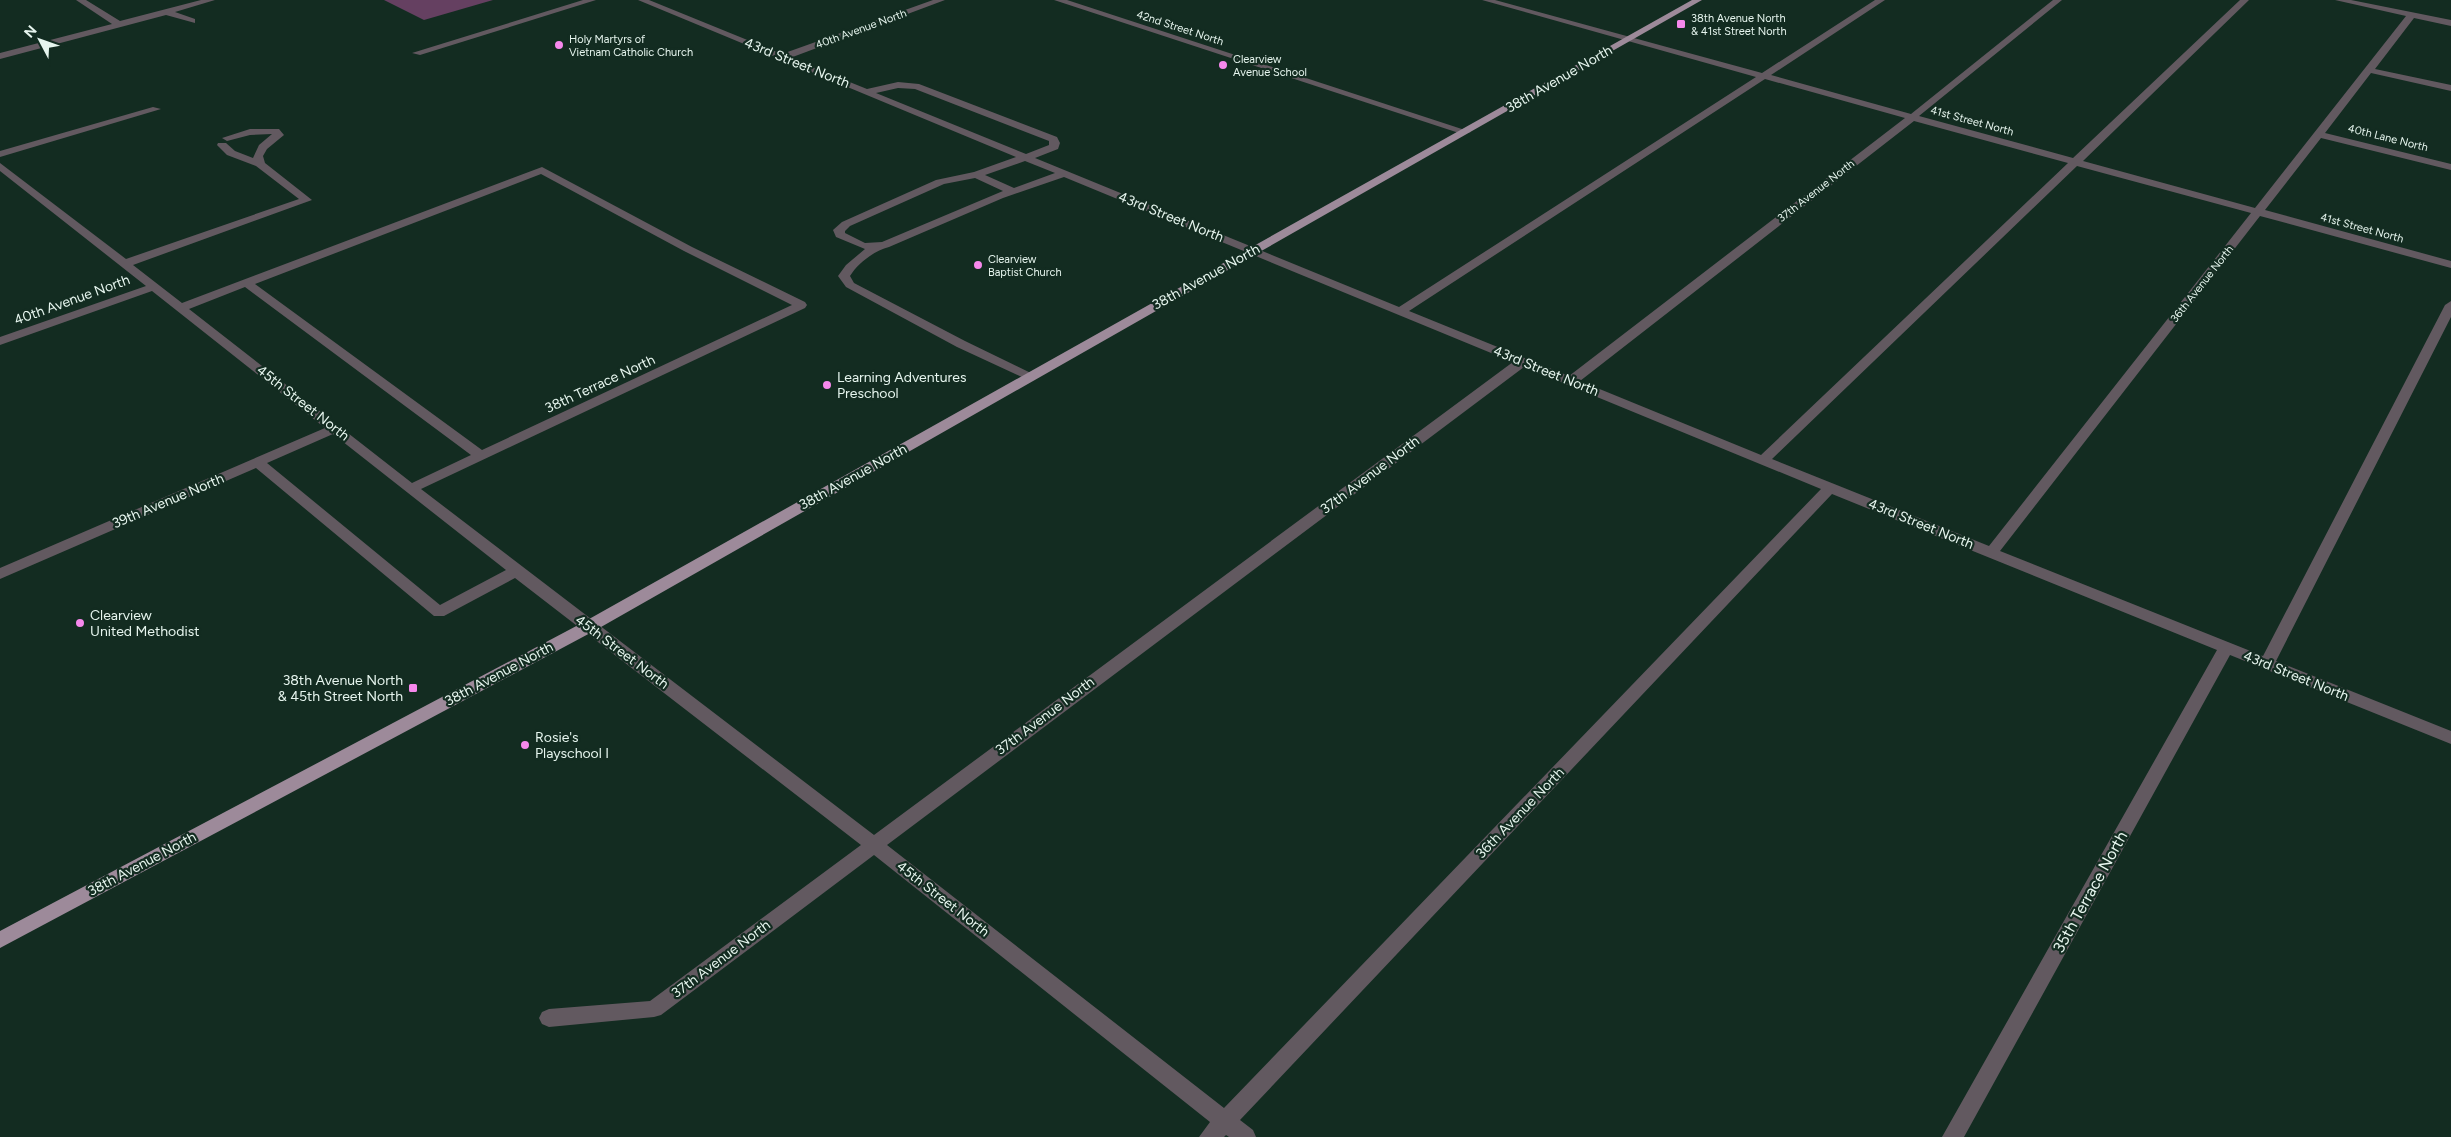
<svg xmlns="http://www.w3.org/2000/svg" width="2451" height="1137" font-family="Figtree,sans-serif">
	<rect width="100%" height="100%" fill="#132c21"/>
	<polygon fill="#654061" points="384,0 493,0 424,20"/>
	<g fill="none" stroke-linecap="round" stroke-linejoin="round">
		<g fill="#625960" fill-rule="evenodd">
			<polygon points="76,0 86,0 120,21 201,0 215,0 175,12 195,19 195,23 166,15 0,59 0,53 112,24"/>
			<polygon points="583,0 596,0 420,55 412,53"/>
			<path d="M 638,0 L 649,0 L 782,54 L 933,0 L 945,0 L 790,58 L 867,89 L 898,82 L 919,84 L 1057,137 L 1060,143 L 1058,149 L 1035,158 L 1399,307 L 1756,77 L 1482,0 L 1495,0 L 1762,73 L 1875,0 L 1885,0 L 1771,75 L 1911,114 L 2053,0 L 2062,0 L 1919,116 L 2073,158 L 2240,0 L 2249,0 L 2083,161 L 2255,208 L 2406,16 L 2335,0 L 2351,0 L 2451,20 L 2451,26 L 2414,18 L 2375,69 L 2451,85 L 2451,91 L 2371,73 L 2325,133 L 2451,164 L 2451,170 L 2321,138 L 2265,210 L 2451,261 L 2451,268 L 2260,216 L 2000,551 L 2263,656 L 2445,305 L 2451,301 L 2451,317 L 2276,661 L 2451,731 L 2451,744 L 2230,655 L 1964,1137 L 1942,1137 L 2217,650 L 1832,494 L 1240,1120 L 1253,1130 L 1256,1137 L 1229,1137 L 1226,1135 L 1224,1137 L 1199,1137 L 1210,1122 L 874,855 L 661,1015 L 654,1017 L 549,1027 L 542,1024 L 539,1018 L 542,1012 L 549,1009 L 650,1001 L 861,845 L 515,578 L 444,616 L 434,616 L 256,468 L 0,579 L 0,568 L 325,428 L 152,291 L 0,345 L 0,337 L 146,286 L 0,171 L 0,163 L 126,259 L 299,199 L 256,166 L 227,155 L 217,145 L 218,143 L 226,143 L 235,151 L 253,158 L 259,145 L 272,134 L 250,135 L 227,141 L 222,138 L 250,129 L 279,129 L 284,135 L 267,149 L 263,156 L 265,163 L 312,200 L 133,265 L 182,303 L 542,167 L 692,247 L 805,302 L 807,305 L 805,308 L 421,489 L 874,835 L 1513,362 L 1064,177 L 1003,198 L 889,247 C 874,251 858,263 850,276 L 854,283 L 965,341 L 1037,376 L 1031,380 L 1026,379 L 957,347 L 846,287 L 838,276 L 846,265 L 865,249 L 836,237 L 833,230 L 842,222 L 936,180 L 974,172 L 1016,157 ZM 1765,79 L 1905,118 L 1569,376 L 1409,311 ZM 898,88 L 915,89 L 1049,141 L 1049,145 L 1026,154 L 876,93 ZM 1914,121 L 2068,163 L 1761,455 L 1580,381 ZM 1025,161 L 1055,173 L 1014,188 L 985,175 ZM 2077,166 L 2251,213 L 1989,546 L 1772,459 ZM 541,174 L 684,251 L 792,305 L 482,450 L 255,284 ZM 975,178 L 1003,191 L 882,242 L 865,243 L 845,233 L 845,231 L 850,226 L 944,184 ZM 245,287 L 471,455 L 412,483 L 189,309 ZM 1524,367 L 1821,489 L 1224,1108 L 887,845 ZM 333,434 L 506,570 L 440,605 L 267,463 Z"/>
			<polygon points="1054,0 1067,0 1471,132 1462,134"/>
			<polygon points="153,107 161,109 0,157 0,151"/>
		</g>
		<polygon fill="#9d8a9a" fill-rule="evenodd" points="1692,0 1702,0 594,631 0,948 0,931 582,623"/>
	</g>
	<g fill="#f688ec" stroke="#132c21" stroke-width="2">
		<rect x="1676" y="19" width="10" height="10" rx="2.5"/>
		<circle cx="559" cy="45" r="5"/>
		<circle cx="1223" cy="65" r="5"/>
		<circle cx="978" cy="265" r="5"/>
		<circle cx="827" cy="385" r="5"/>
		<circle cx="80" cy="623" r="5"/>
		<rect x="408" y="683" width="10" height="10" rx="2.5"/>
		<circle cx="525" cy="745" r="5"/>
	</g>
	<g text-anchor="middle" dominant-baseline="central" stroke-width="4.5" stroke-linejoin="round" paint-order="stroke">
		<g font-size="11" fill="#e6f5ee" stroke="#132c21" text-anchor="start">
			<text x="1691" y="18">38th Avenue North<tspan x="1691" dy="13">&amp; 41st Street North</tspan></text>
			<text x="569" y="39">Holy Martyrs of<tspan x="569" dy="13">Vietnam Catholic Church</tspan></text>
			<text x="1233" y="59">Clearview<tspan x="1233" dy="13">Avenue School</tspan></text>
			<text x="988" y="259">Clearview<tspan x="988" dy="13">Baptist Church</tspan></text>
		</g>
		<g font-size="11" fill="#e6f5ee" stroke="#132c21">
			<text transform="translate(1180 28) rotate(18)">42nd Street North</text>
			<text transform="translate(861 29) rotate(-20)">40th Avenue North</text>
			<text transform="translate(1972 121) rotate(15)">41st Street North</text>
			<text transform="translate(2388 138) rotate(14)">40th Lane North</text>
			<text transform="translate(1816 191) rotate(-38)">37th Avenue North</text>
			<text transform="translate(2362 228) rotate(15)">41st Street North</text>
			<text transform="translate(2202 284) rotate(-52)">36th Avenue North</text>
		</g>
		<g font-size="14" fill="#e6f5ee" stroke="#132c21">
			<text transform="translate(797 63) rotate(22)">43rd Street North</text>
			<text transform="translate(1559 79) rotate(-30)">38th Avenue North</text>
			<text transform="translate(1171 217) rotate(22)">43rd Street North</text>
			<text transform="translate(1206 277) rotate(-29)">38th Avenue North</text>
			<text transform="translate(72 300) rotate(-20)">40th Avenue North</text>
			<text transform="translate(1546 371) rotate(22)">43rd Street North</text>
			<text transform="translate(600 384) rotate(-25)">38th Terrace North</text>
			<text transform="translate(303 403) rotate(38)">45th Street North</text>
			<text transform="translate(1370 475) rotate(-37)">37th Avenue North</text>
			<text transform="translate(853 477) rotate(-29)">38th Avenue North</text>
			<text transform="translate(168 501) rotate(-23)">39th Avenue North</text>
			<text transform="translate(1921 524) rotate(22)">43rd Street North</text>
			<text transform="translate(622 652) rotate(37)">45th Street North</text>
			<text transform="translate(499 674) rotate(-28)">38th Avenue North</text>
			<text transform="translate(2296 676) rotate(22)">43rd Street North</text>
			<text transform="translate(1045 716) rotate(-37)">37th Avenue North</text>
			<text transform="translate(1520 813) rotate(-46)">36th Avenue North</text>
			<text transform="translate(142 864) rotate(-28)">38th Avenue North</text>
			<text transform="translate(943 899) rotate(38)">45th Street North</text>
			<text transform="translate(721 959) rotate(-37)">37th Avenue North</text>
		</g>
		<g font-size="14" fill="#e6f5ee" stroke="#132c21" text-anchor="start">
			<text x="837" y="377">Learning Adventures<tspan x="837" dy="16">Preschool</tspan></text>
			<text x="90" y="615">Clearview<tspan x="90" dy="16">United Methodist</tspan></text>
			<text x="403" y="680" text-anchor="end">38th Avenue North<tspan x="403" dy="16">&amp; 45th Street North</tspan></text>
			<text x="535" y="737">Rosie's<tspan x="535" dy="16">Playschool I</tspan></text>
		</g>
		<g font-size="16" fill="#e6f5ee" stroke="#132c21">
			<text transform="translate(2090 892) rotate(-61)">35th Terrace North</text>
		</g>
	</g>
	<g transform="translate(40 40) rotate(311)" stroke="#132c21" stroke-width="4" paint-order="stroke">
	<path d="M0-4L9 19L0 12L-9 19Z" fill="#e6f5ee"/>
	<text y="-8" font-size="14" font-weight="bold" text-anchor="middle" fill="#e6f5ee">N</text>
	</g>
</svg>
